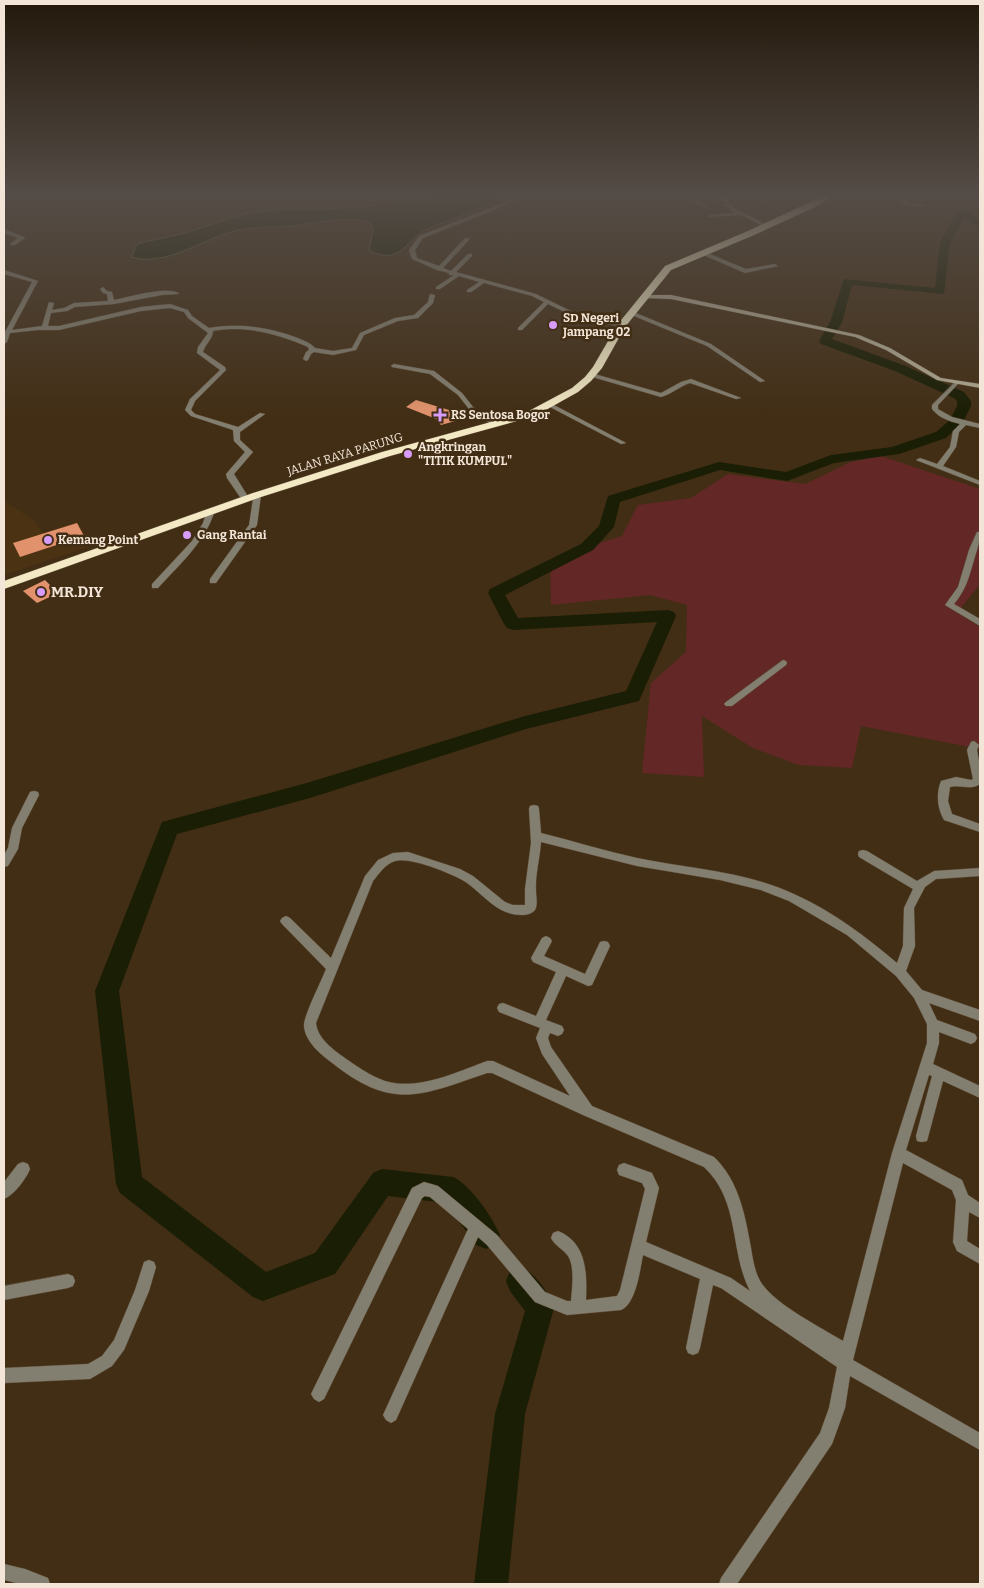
<svg xmlns="http://www.w3.org/2000/svg" width="984" height="1588" font-family="Bitter,serif">
	<rect width="100%" height="100%" fill="#422e15"/>
	<polygon fill="#4b3212" points="4,501 35,521 43,533 77,522 85,534 89,533 97,544 4,575"/>
	<polygon fill="#632726" points="881,456 980,489 980,584 957,613 980,627 980,749 861,726 852,768 799,765 753,748 702,716 704,777 642,773 651,683 686,652 687,605 650,595 551,605 550,559 622,536 638,505 691,498 728,474 805,484 851,462"/>
	<path fill="#1a1e04" stroke="#5b5a43" d="M 445,194 L 510,194 C 500,197 495,202 486,206 C 465,216 442,221 422,232 C 412,238 405,250 395,254 C 386,257 377,255 369,250 L 373,230 L 371,223 C 351,214 313,224 291,226 C 271,228 251,226 231,232 C 200,241 164,267 132,257 L 136,246 L 140,243 L 185,233 L 248,213 L 285,209 L 323,209 L 363,207 Z"/>
	<g fill="none" stroke-linecap="round" stroke-linejoin="round">
		<g fill="#1a1e04" fill-rule="evenodd">
			<path d="M 962,209 L 980,220 L 980,227 L 964,218 L 950,243 L 944,294 L 852,285 L 842,322 L 832,339 L 903,365 L 964,392 L 971,401 L 971,406 L 963,422 L 946,438 L 899,454 L 834,463 L 787,481 L 720,470 L 620,502 L 614,527 L 593,550 L 505,595 L 518,618 L 668,610 L 674,612 L 676,616 L 639,701 L 526,729 L 310,798 L 177,834 L 119,991 L 142,1177 L 266,1272 L 315,1253 L 373,1173 L 382,1169 L 453,1177 C 470,1184 493,1218 500,1235 L 496,1245 L 486,1249 L 476,1245 L 446,1203 L 388,1196 L 335,1274 L 263,1301 L 253,1297 L 120,1193 L 116,1184 L 95,991 L 162,822 L 310,782 L 525,716 L 626,691 L 657,622 L 513,630 L 507,628 L 504,624 L 488,593 L 490,589 L 581,544 L 599,526 L 608,496 L 719,462 L 786,472 L 831,455 L 892,447 L 936,432 L 950,420 L 957,406 L 957,401 L 954,398 L 895,371 L 821,344 L 819,341 L 830,322 L 844,279 L 935,288 L 940,243 L 957,212 Z"/>
			<path d="M 520,1267 C 536,1273 548,1292 554,1308 L 525,1414 L 508,1584 L 474,1584 L 495,1414 L 525,1311 L 510,1291 L 506,1281 L 510,1271 Z"/>
		</g>
	</g>
	<g fill="#e1926c">
		<polygon points="416,400 449,410 459,420 441,425 436,419 406,407"/>
		<polygon points="77,523 84,536 20,557 13,543"/>
		<polygon points="45,580 58,593 37,603 23,591"/>
	</g>
	<g fill="none" stroke-linecap="round" stroke-linejoin="round">
		<defs>
			<g id="street">
				<polygon points="68,194 72,194 66,199 4,199 4,197 65,197"/>
				<polygon points="521,194 526,194 492,211 423,238 415,250 417,258 439,266 465,238 469,238 469,240 443,268 451,271 468,254 472,254 472,256 456,272 536,294 583,317 618,324 618,326 579,319 548,304 522,330 518,330 518,328 544,302 532,296 484,283 471,292 467,292 467,290 479,282 459,276 440,289 436,289 436,287 454,275 449,275 449,273 437,270 412,259 409,250 419,236 488,209"/>
				<polygon points="691,194 696,194 700,197 700,202 707,206 707,208 696,204 696,198"/>
				<polygon points="718,194 725,194 722,198 729,200 728,204 734,206 734,208 767,225 762,226 741,215 707,217 709,215 736,213 730,210 730,208 723,206 724,202 717,200 720,196"/>
				<polygon points="900,194 904,194 907,203 925,205 923,206 903,205"/>
				<polygon points="4,229 24,237 25,238 15,245 11,245 11,243 18,238 4,233"/>
				<polygon points="701,252 705,252 746,269 775,264 778,266 745,273 701,254"/>
				<path d="M 4,270 L 38,281 L 12,330 L 42,326 L 49,302 L 54,303 L 52,310 L 64,308 L 74,303 L 108,301 L 107,294 L 103,293 L 100,289 L 103,287 L 107,291 L 112,292 L 114,300 C 130,297 165,286 179,293 L 178,294 L 162,295 L 114,304 L 75,307 L 67,311 L 51,313 L 48,326 L 59,326 L 141,307 L 170,304 L 188,310 L 192,316 L 209,328 C 239,323 267,327 295,337 C 302,340 310,342 315,348 L 333,351 L 352,348 L 360,333 L 395,318 L 414,315 L 428,302 L 430,294 L 435,295 L 433,303 L 418,318 L 398,321 L 364,335 L 356,350 L 333,355 L 314,352 L 311,354 L 308,360 L 306,361 L 303,359 L 306,352 L 309,350 L 308,347 C 278,334 246,325 213,331 C 213,339 205,344 203,352 L 225,367 L 226,370 L 195,401 L 191,410 L 195,414 L 238,427 L 260,413 L 265,414 L 240,432 L 240,440 L 253,452 L 234,474 L 247,495 L 243,497 L 240,497 L 227,478 L 226,474 L 245,452 L 234,441 L 233,430 L 191,416 L 185,410 L 190,399 L 220,370 L 197,353 L 198,347 L 208,333 L 188,318 L 184,312 L 170,308 L 141,311 L 59,330 L 38,330 L 10,333 L 7,342 L 4,344 L 5,332 L 32,282 L 4,274 Z"/>
				<polygon points="631,311 711,344 765,381 760,382 707,346 629,314 628,313"/>
				<polygon points="394,364 434,371 462,393 473,407 494,422 489,423 469,409 458,395 430,374 392,367 391,366"/>
				<path d="M 591,373 L 661,393 L 681,382 L 691,379 L 741,398 L 736,399 L 690,383 C 680,386 672,394 661,397 L 589,376 L 589,374 Z"/>
				<path d="M 956,381 L 959,383 L 938,405 L 938,409 L 952,417 L 980,424 L 980,428 L 966,425 L 959,432 L 956,447 L 943,466 L 980,481 L 980,485 L 916,460 L 920,458 L 937,464 L 950,447 L 953,431 L 960,424 C 949,421 939,418 932,409 L 932,405 Z"/>
				<polygon points="548,404 552,404 626,443 621,444 548,406"/>
				<polygon points="254,493 260,493 261,495 257,525 216,583 210,583 210,579 249,525"/>
				<path d="M 207,511 L 213,511 L 214,513 C 204,543 179,565 158,588 L 152,588 L 152,584 L 192,541 L 203,523 Z"/>
				<path d="M 977,532 L 980,532 C 980,542 977,550 974,560 C 969,577 966,590 954,604 L 980,619 L 980,626 L 945,605 L 958,587 L 969,550 Z"/>
				<polygon points="783,660 786,661 787,663 786,665 732,706 726,706 724,704 726,702"/>
				<path d="M 974,741 L 979,745 L 977,750 L 980,767 L 980,784 C 971,791 960,784 950,787 L 948,801 L 952,814 L 980,824 L 980,832 L 944,820 C 937,808 936,794 941,781 L 956,777 L 971,780 L 973,779 L 967,750 L 971,742 Z"/>
				<polygon points="34,791 38,792 39,795 22,828 18,849 8,866 4,867 4,855 8,848 12,828 30,792"/>
				<path d="M 534,805 L 538,806 L 539,809 L 541,833 C 573,841 605,851 637,858 C 690,869 746,871 796,895 C 834,912 866,937 897,963 L 903,946 L 904,908 L 913,889 L 859,857 L 858,854 L 859,851 L 863,850 L 867,851 L 917,881 L 934,871 L 980,868 L 980,876 L 936,879 L 925,887 L 914,908 L 915,946 L 906,971 L 922,990 L 980,1010 L 980,1021 L 929,1003 L 937,1020 L 975,1034 L 977,1038 L 975,1042 L 971,1044 L 939,1032 L 939,1043 L 933,1064 L 980,1086 L 980,1098 L 943,1081 L 927,1141 L 922,1142 L 917,1141 L 916,1136 L 932,1076 L 929,1075 L 906,1150 L 962,1180 L 968,1195 L 980,1203 L 980,1218 L 969,1212 L 967,1241 L 980,1249 L 980,1264 L 957,1251 L 953,1242 L 956,1200 L 952,1190 L 903,1163 L 853,1360 L 980,1433 L 980,1450 L 850,1376 L 845,1408 L 832,1444 L 737,1584 L 719,1584 L 721,1578 L 820,1433 L 829,1408 L 837,1367 L 721,1288 L 713,1285 L 700,1348 L 698,1353 L 693,1355 L 688,1353 L 686,1348 L 700,1279 L 643,1255 C 640,1270 636,1304 621,1310 L 567,1315 L 535,1302 L 487,1245 L 478,1237 L 396,1420 L 391,1423 L 386,1420 L 383,1415 L 468,1229 L 430,1197 L 425,1196 L 422,1198 L 324,1399 L 319,1402 L 314,1399 L 311,1394 L 412,1188 L 424,1182 L 438,1186 L 497,1235 L 545,1292 L 567,1301 L 571,1301 C 572,1289 575,1266 568,1256 C 563,1249 555,1246 551,1238 L 553,1233 L 558,1231 C 587,1243 587,1273 586,1300 L 617,1296 L 620,1290 L 645,1189 L 642,1183 L 619,1175 L 617,1170 L 619,1165 L 624,1163 L 652,1173 L 659,1188 L 646,1242 L 731,1278 L 750,1291 C 729,1250 741,1202 704,1167 L 583,1115 L 492,1073 L 487,1073 C 420,1096 392,1111 331,1062 C 320,1054 305,1041 304,1026 C 303,1017 322,980 326,969 L 282,924 L 280,921 L 282,918 L 286,916 L 290,918 L 331,958 L 365,876 L 378,860 L 393,853 L 408,852 L 460,869 L 473,876 L 505,902 L 513,905 L 525,905 L 525,889 L 531,843 L 529,809 L 530,806 ZM 541,842 L 637,866 L 720,880 L 761,890 L 789,901 L 847,935 L 896,976 L 914,998 L 927,1024 L 927,1043 L 892,1153 L 843,1341 C 820,1327 778,1306 762,1284 C 755,1274 753,1260 751,1248 C 745,1215 739,1181 714,1157 L 592,1106 L 551,1047 L 548,1038 L 550,1033 L 558,1036 L 562,1034 L 564,1030 L 562,1026 L 546,1020 L 566,976 L 588,986 L 592,985 L 610,946 L 608,942 L 604,941 L 600,942 L 585,974 L 544,956 L 552,941 L 550,938 L 546,936 L 542,938 L 531,958 L 533,962 L 556,972 L 536,1016 L 503,1003 L 499,1004 L 497,1008 L 499,1012 L 540,1028 L 536,1038 L 542,1054 L 570,1096 L 493,1061 L 487,1061 C 457,1072 418,1091 385,1081 C 370,1076 355,1065 342,1056 C 331,1048 317,1037 316,1023 L 373,881 C 379,874 385,864 395,861 C 411,857 450,873 464,881 C 484,894 496,915 522,915 C 526,915 532,914 535,910 C 538,905 536,896 536,891 C 535,875 540,858 541,842 Z"/>
				<path d="M 23,1162 L 28,1164 L 30,1169 C 26,1179 14,1195 4,1199 L 4,1182 L 18,1164 Z"/>
				<polygon points="149,1260 154,1262 156,1267 149,1291 124,1350 112,1366 90,1379 4,1383 4,1368 88,1364 102,1356 114,1340 135,1290 144,1262"/>
				<polygon points="68,1274 73,1276 75,1281 73,1286 68,1288 4,1300 4,1286"/>
				<polygon points="4,1564 25,1569 48,1578 50,1584 20,1584 4,1580"/>
			</g>
			<polygon id="secondary" points="643,295 671,295 859,335 890,348 941,378 980,384 980,388 937,380 886,350 855,337 671,299 641,298 640,297"/>
			<polygon id="highway" points="828,194 837,194 813,208 754,235 671,270 625,327 602,368 591,381 578,392 535,416 390,456 261,497 4,589 4,581 253,493 382,452 527,412 572,388 585,377 593,367 618,324 665,266 748,231"/>
		</defs>
		<use href="#street" stroke="#5e4b34" stroke-width="1"/>
		<use href="#secondary" stroke="#5e4b34" stroke-width="1"/>
		<use href="#highway" stroke="#5e4b34" stroke-width="1"/>
		<use href="#street" fill="#837f70" fill-rule="evenodd"/>
		<use href="#secondary" fill="#b0aa93" fill-rule="evenodd"/>
		<use href="#highway" fill="#f3e9c5" fill-rule="evenodd"/>
	</g>
	<linearGradient id="sky" x2="0" y2="1"><stop stop-color="#24190c"/><stop offset="0.47" stop-color="#544c46"/><stop offset="1" stop-color="#544c46" stop-opacity="0"/></linearGradient>
	<rect width="984" height="416" fill="url(#sky)"/>
	<g fill="#d79bf9" stroke="#422e15" stroke-width="2">
		<circle cx="553" cy="325" r="5"/>
		<path d="M437.5 407.5h5v5h5v5h-5v5h-5v-5h-5v-5h5z"/>
		<circle cx="408" cy="454" r="5"/>
		<circle cx="187" cy="535" r="5"/>
		<circle cx="48" cy="540" r="5"/>
		<circle cx="41" cy="592" r="5"/>
	</g>
	<g text-anchor="middle" dominant-baseline="central" stroke-width="5" stroke-linejoin="round" paint-order="stroke">
		<g font-size="12" font-weight="bold" fill="#f3e5d7" stroke="#422e15" text-anchor="start">
			<text x="563" y="318">SD Negeri<tspan x="563" dy="14">Jampang 02</tspan></text>
			<text x="451" y="415">RS Sentosa Bogor</text>
			<text x="418" y="447">Angkringan<tspan x="418" dy="14">"TITIK KUMPUL"</tspan></text>
			<text x="197" y="535">Gang Rantai</text>
			<text x="58" y="540">Kemang Point</text>
		</g>
		<g font-size="12" fill="#f3e5d7" stroke="#422e15">
			<text transform="translate(345 454) rotate(-17)">JALAN RAYA PARUNG</text>
		</g>
		<g font-size="15" font-weight="bold" fill="#f3e5d7" stroke="#422e15" text-anchor="start">
			<text x="51" y="592">MR.DIY</text>
		</g>
	</g>
	<rect width="984" height="1588" fill="none" stroke="#f3e5d7" stroke-width="10"/>
</svg>
